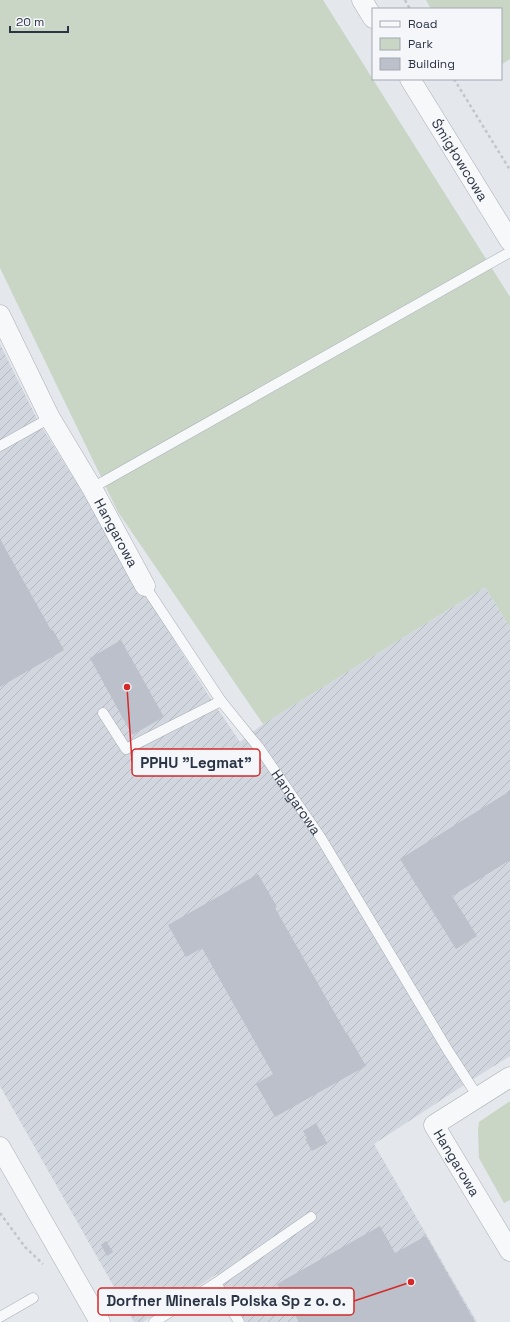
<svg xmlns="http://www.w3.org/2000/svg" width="510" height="1322" font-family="'Space Grotesk',sans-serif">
	<defs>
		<pattern id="industrial-furrows" width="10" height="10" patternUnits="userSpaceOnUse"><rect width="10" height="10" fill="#d2d6de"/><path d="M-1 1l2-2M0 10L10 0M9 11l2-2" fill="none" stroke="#b4b8c0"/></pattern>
	</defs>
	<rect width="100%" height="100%" fill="#e4e7ec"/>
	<polygon fill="url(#industrial-furrows)" points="0,344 38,421 207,693 240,742 263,724 485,587 510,627 510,1056 478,1076 374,1144 477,1322 245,1322 217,1274 143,1322 134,1322 0,1086"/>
	<g fill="#c9d6c5">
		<polygon points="0,0 323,0 510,297 510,627 485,587 263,724 118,512 0,268"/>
		<polygon points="426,0 510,0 510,59 501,65 501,9 431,9"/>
		<polygon points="510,1101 510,1200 504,1203 479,1158 478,1130 479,1122"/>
	</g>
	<g fill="#bbc0ca">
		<polygon points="0,539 51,630 53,630 64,650 0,687"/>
		<polygon points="121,640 164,717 132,735 90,658"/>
		<polygon points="510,791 510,860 452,896 477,936 456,949 400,859"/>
		<polygon points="258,874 277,907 275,908 346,1033 347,1033 366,1066 275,1117 256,1084 273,1074 202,948 186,957 168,925"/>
		<polygon points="316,1123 327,1143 312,1151 305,1139 307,1138 303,1131"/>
		<polygon points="380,1226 395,1253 426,1236 475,1322 299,1322 277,1284"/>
		<polygon points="106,1241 113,1252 107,1256 101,1245"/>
	</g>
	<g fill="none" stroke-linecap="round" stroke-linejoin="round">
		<defs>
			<g id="service">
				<polyline points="0,446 50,418"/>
				<polyline points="92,488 510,252"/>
				<path id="s1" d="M 145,586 L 221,701 L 260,749 L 321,838 L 447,1049 L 478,1097"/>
				<polyline points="103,713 126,749 221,701"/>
				<polyline points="216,1283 239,1322"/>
				<polyline points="0,1317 33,1298"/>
				<polyline points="154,1322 216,1283 311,1217"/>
			</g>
			<g id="minor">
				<polyline points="362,0 373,18"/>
				<path id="s2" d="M 410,79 L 510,241"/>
				<path id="s3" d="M 0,315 L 50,418 L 92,488 L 145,586"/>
				<path id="s4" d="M 510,1077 L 434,1125 L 510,1251"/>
				<polyline points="0,1147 100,1322"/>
			</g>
		</defs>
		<use href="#service" stroke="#a9aeb7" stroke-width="11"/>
		<use href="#minor" stroke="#a9aeb7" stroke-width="21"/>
		<g stroke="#c2c5cb" stroke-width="2.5" stroke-dasharray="3 3" stroke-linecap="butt">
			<polyline points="405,0 410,9"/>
			<polyline points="454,79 510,170"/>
			<polyline points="0,1213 25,1247 43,1264"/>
		</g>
		<use href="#service" stroke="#f7f8fa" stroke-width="10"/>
		<use href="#minor" stroke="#f7f8fa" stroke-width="20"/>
	</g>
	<g text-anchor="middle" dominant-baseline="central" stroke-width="3" stroke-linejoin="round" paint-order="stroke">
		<g font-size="14" fill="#2b3445" stroke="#f4f6f9">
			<text stroke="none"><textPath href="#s2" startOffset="95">Śmigłowcowa</textPath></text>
			<text stroke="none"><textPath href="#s3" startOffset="247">Hangarowa</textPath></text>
			<text stroke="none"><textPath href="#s1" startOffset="264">Hangarowa</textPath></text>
			<text stroke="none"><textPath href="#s4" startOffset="134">Hangarowa</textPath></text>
		</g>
	</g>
	<path fill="none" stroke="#d62828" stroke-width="1.5" d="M127 687L132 762M411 1282L354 1301"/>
	<g fill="#d62828" stroke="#f4f6f9" stroke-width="1.5">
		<circle cx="127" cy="687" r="4"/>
		<circle cx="411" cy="1282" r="4"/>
	</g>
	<g fill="#f4f6f9" stroke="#d62828" stroke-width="1.5">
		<rect x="132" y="749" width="128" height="27" rx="4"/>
		<rect x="98" y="1288" width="256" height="27" rx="4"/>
	</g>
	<g font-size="15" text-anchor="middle" font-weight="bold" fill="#2b3445">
		<text x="196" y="768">PPHU "Legmat"</text>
		<text x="226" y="1306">Dorfner Minerals Polska Sp z o. o.</text>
	</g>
	<rect x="372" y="8" width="130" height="72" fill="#f4f6f9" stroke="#a4a8b1"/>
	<rect x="380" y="21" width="20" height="6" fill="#f7f8fa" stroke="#a4a8b1"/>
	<text x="408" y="28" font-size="12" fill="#2b3445">Road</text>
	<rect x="380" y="38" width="20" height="12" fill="#c9d6c5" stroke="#a4a8b1"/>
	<text x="408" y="48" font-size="12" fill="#2b3445">Park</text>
	<rect x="380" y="58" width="20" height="12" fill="#bbc0ca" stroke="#a4a8b1"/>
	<text x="408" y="68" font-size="12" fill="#2b3445">Building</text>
	<path d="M10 26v6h58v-6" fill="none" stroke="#2b3445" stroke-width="2"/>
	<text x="16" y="26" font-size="12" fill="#2b3445" stroke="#f4f6f9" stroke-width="3" paint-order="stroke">20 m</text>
</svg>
